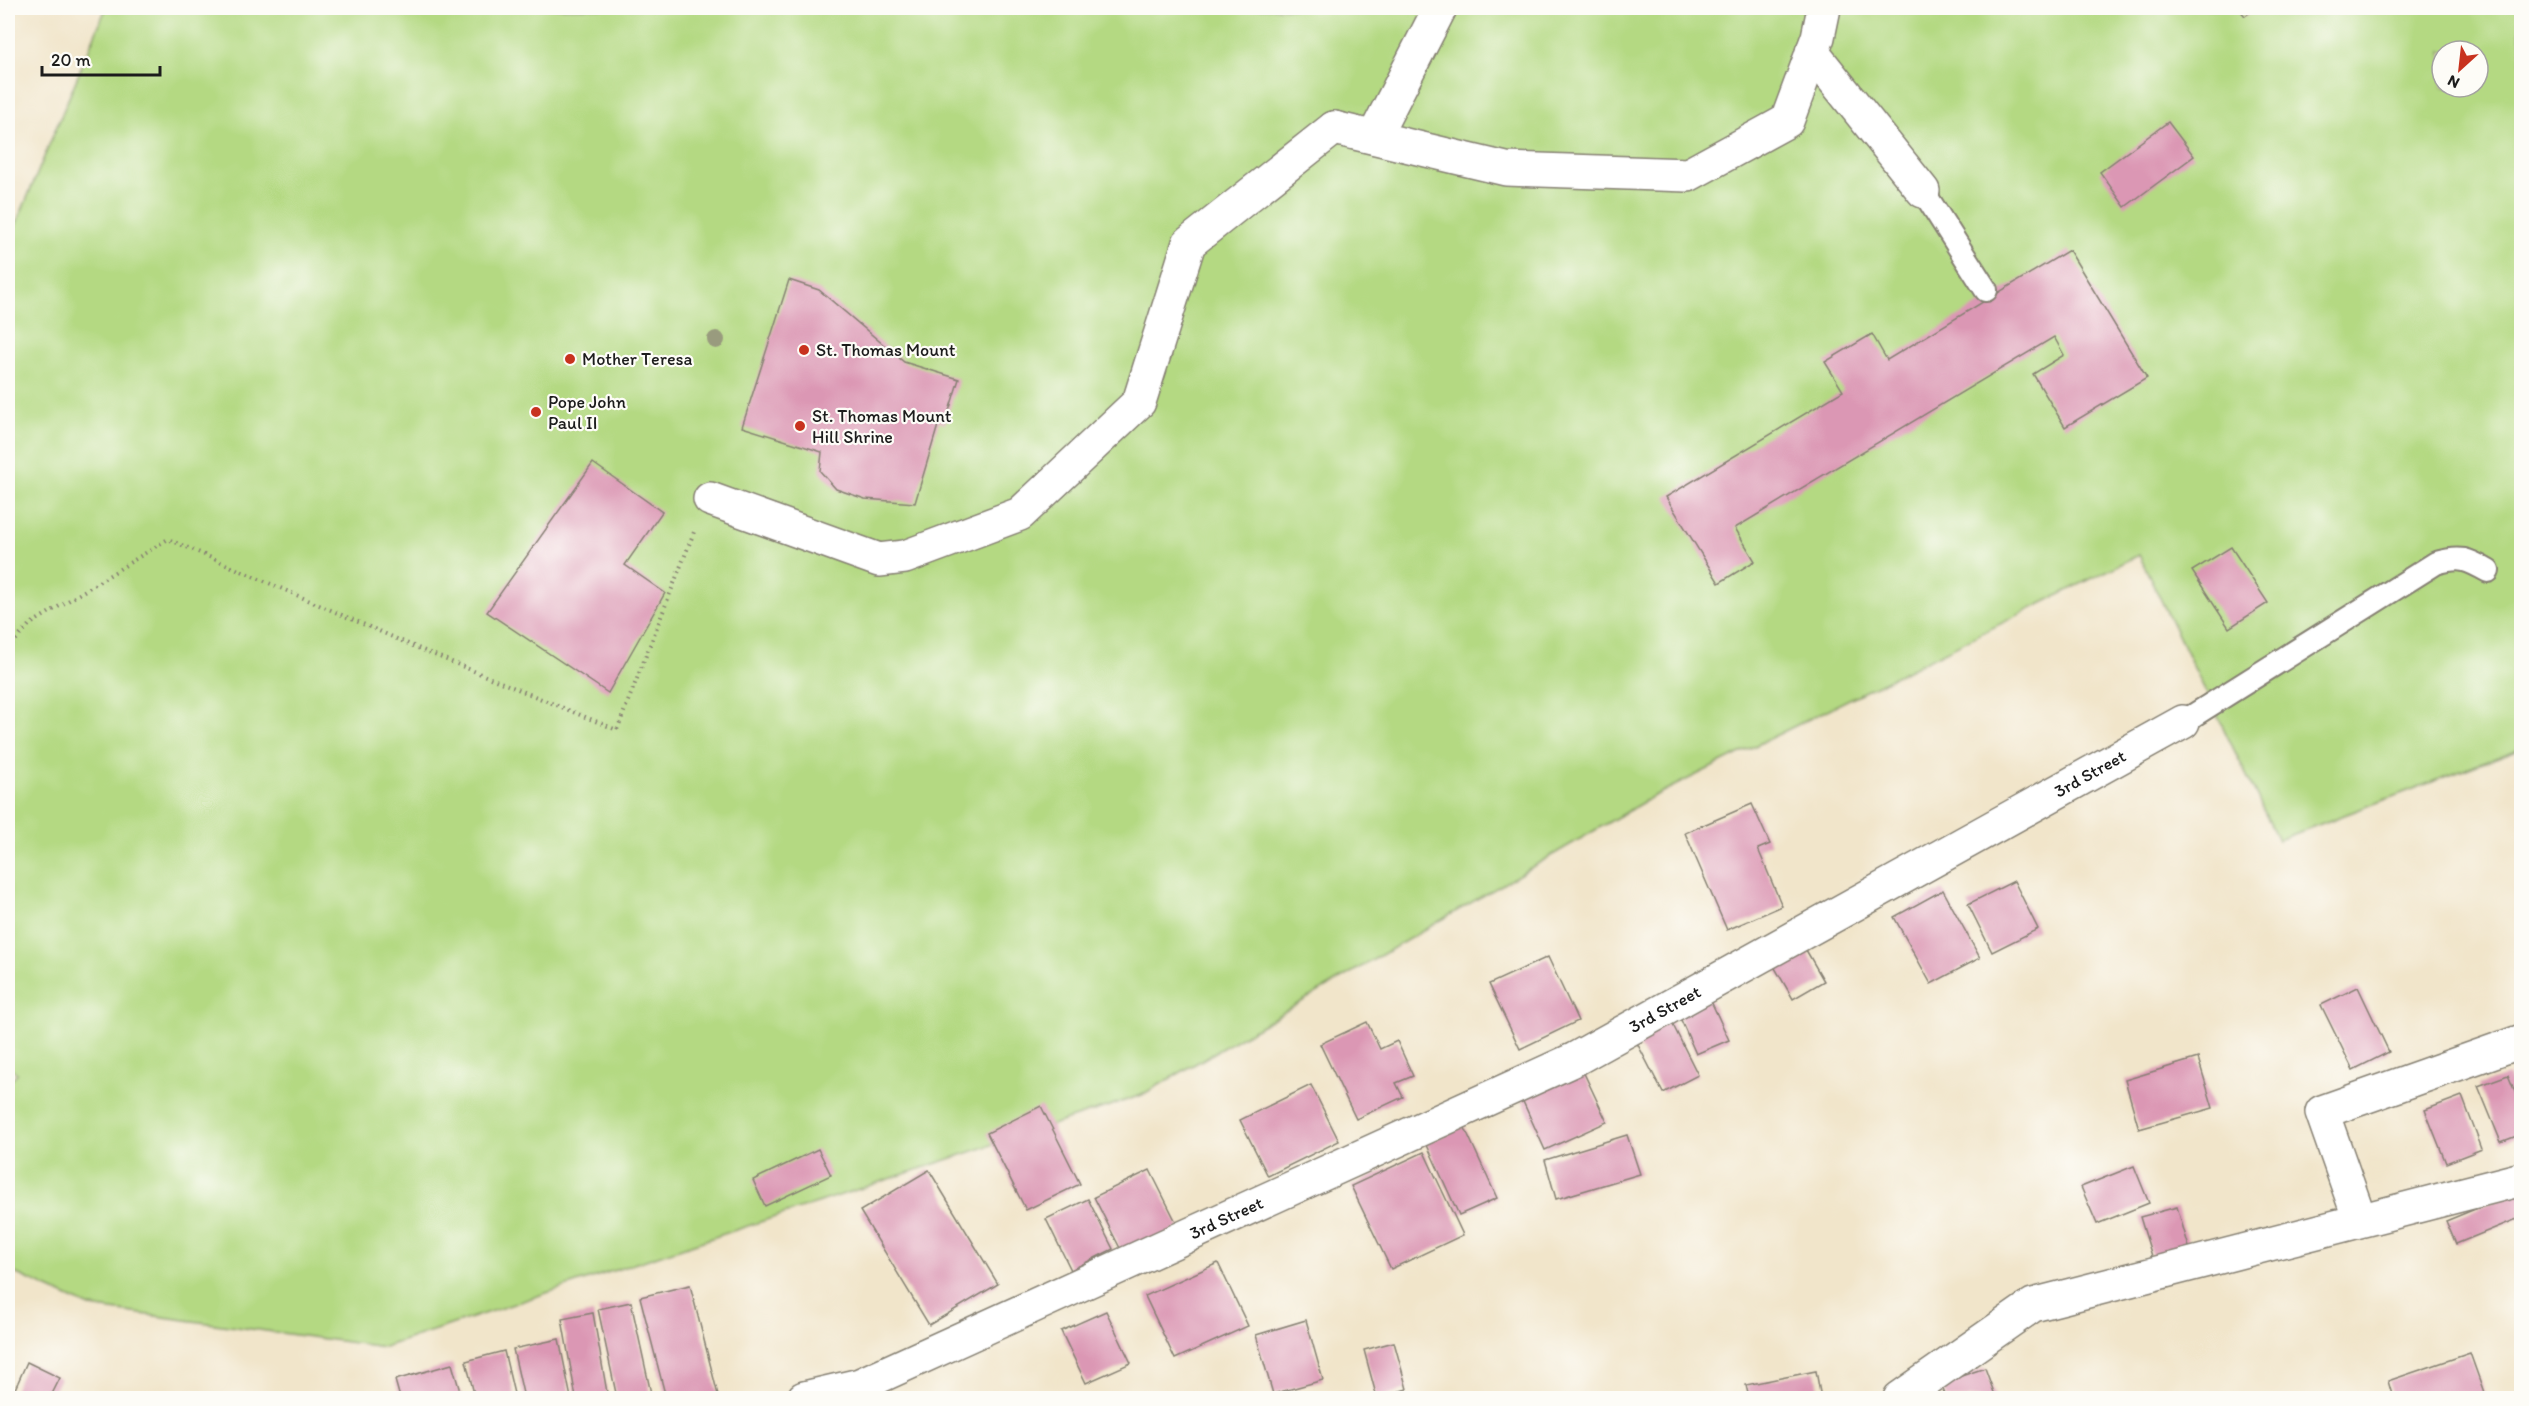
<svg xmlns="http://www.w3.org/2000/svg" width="2529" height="1406" font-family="Itim,sans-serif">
	<rect width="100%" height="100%" fill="#fdfcf7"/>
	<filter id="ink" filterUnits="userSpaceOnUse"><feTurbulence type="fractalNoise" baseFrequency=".0167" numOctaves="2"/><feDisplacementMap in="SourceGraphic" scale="12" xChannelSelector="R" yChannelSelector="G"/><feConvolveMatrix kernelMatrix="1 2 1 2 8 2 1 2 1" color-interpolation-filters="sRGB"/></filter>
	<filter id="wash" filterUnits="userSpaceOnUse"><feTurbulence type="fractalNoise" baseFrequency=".008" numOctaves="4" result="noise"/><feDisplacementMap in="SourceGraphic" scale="24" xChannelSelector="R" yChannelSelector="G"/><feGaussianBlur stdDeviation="1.35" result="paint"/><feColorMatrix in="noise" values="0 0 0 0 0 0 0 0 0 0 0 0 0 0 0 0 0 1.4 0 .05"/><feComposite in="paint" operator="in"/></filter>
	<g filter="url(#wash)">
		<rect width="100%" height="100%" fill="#f1e5ca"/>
		<path fill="#b4d982" stroke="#687a4f" stroke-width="1.5" fill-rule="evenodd" d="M 106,8 L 2521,8 L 2522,746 L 2514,751 L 2278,840 L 2139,555 L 1652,797 L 1142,1095 L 384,1347 L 90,1307 L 8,1270 L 8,1084 L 17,1073 L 8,1066 L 8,244 ZM 2442,51 L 2478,51 L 2478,87 L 2442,87 Z"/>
		<g id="blocks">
			<g fill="#db97b4">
				<polygon points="2238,8 2256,8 2245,16"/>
				<polygon points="2168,122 2194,156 2125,207 2100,172"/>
				<polygon points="2069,250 2147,378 2065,427 2033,374 2064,355 2054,337 1735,528 1755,561 1719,583 1666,497 1843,391 1825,362 1872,334 1887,360"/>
				<polygon points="789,280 819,290 904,362 959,379 945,424 939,422 915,503 865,499 836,489 820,471 822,452 742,427"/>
				<polygon points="593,463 662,512 625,565 665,593 608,693 487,612"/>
				<polygon points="2231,547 2268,603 2229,628 2192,571"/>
				<polygon points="1752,804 1770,844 1758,849 1782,906 1727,930 1685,833"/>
				<polygon points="2014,881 2038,929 1992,952 1968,904"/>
				<polygon points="1943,890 1980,958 1931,984 1894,917"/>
				<polygon points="1802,943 1824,981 1793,999 1771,961"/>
				<polygon points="1548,957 1578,1021 1520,1049 1489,984"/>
				<polygon points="2358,987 2389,1052 2353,1070 2321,1005"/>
				<polygon points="1710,999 1729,1040 1696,1054 1678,1013"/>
				<polygon points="1671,1021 1698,1075 1663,1093 1635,1039"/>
				<polygon points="1367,1022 1380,1049 1397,1041 1413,1076 1396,1083 1403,1097 1356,1119 1320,1044"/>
				<polygon points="2198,1058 2213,1108 2139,1129 2125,1080"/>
				<polygon points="1582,1069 1607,1122 1545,1150 1521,1097"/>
				<polygon points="2508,1075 2522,1109 2522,1134 2501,1142 2478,1086"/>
				<polygon points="1311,1085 1339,1141 1268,1176 1240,1120"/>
				<polygon points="2462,1096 2482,1149 2446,1163 2425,1110"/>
				<polygon points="1041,1106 1080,1184 1026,1210 987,1133"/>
				<polygon points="1464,1126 1497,1198 1459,1215 1426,1143"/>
				<polygon points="1627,1135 1640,1174 1556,1199 1545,1160"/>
				<polygon points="818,1149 831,1175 765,1206 753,1180"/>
				<polygon points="1424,1152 1463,1235 1391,1269 1351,1186"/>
				<polygon points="2134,1166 2149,1203 2097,1224 2081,1187"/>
				<polygon points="929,1170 998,1284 929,1325 860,1211"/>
				<polygon points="1150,1170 1179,1228 1124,1256 1094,1197"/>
				<polygon points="2522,1190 2522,1217 2456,1244 2446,1221"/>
				<polygon points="1088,1199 1113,1249 1071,1270 1046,1219"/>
				<polygon points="2177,1207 2191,1254 2155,1266 2140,1217"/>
				<polygon points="1218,1263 1248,1326 1175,1359 1145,1296"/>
				<polygon points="690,1285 718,1395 703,1398 666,1398 640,1297"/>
				<polygon points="631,1302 652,1398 617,1398 598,1309"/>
				<polygon points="1106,1311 1131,1363 1086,1383 1061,1331"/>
				<polygon points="593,1313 608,1398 576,1398 562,1319"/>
				<polygon points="1306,1320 1323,1380 1273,1394 1256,1335"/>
				<polygon points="559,1339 571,1398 524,1398 513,1349"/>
				<polygon points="1394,1342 1407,1389 1377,1398 1364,1350"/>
				<polygon points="504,1351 515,1398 475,1398 466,1361"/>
				<polygon points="2470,1353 2486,1398 2393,1398 2388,1381"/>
				<polygon points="27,1362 60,1378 50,1398 11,1398"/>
				<polygon points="452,1364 462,1398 400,1398 395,1380"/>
				<polygon points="1985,1368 1996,1398 1946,1398 1941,1383"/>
				<polygon points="1816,1371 1821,1398 1749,1398 1746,1385"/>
			</g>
		</g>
	</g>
	<g filter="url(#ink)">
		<use href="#blocks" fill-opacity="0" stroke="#868073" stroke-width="1.5"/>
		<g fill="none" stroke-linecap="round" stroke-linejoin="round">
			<defs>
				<g id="service">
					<polyline points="1923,191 1986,290"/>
					<path d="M 2183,722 L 2436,563 C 2461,556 2467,559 2488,571"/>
				</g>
				<polyline id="pedestrian" points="710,499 879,560 905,557 1020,514 1139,402 1189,243 1334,128"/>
				<g id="minor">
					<polyline points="1812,52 1923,191"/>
					<polyline points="1334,128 1506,169 1688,175 1787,121 1818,37 1824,8"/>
					<polyline points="1374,137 1440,8"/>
					<polyline points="2360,1220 2322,1112 2522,1041"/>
					<path id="s1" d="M 804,1398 L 860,1385 L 1575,1059 L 2183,722"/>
					<polyline points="1900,1398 2033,1305 2522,1179"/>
				</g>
			</defs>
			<use href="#service" stroke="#868073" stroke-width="26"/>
			<use href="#pedestrian" stroke="#868073" stroke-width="36"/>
			<use href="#minor" stroke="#868073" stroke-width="36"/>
			<polyline stroke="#868073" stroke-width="4" stroke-dasharray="1.5 4.5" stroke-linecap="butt" points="8,649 29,625 168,539 420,649 617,730 694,532"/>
			<use href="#service" stroke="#fff" stroke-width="22"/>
			<use href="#pedestrian" stroke="#fff" stroke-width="33"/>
			<use href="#minor" stroke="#fff" stroke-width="33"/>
		</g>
		<circle fill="#999b7e" cx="716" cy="340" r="9"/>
	</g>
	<g fill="#c8321e" stroke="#fdfcf7" stroke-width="2">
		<circle cx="804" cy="350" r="6"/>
		<circle cx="570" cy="359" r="6"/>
		<circle cx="536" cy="412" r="6"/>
		<circle cx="800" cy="426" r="6"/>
	</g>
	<g text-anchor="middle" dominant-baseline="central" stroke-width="4.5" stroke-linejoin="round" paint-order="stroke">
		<g font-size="18" fill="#1c1c1c" stroke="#fdfcf7" text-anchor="start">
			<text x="816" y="350">St. Thomas Mount</text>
			<text x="582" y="359">Mother Teresa</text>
			<text x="548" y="402">Pope John<tspan x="548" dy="21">Paul II</tspan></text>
			<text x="812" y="416">St. Thomas Mount<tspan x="812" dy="21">Hill Shrine</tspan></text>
		</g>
		<g font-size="18" fill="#1c1c1c" stroke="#fdfcf7">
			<text stroke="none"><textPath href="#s1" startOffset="1432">3rd Street</textPath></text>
			<text stroke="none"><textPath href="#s1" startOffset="946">3rd Street</textPath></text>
			<text stroke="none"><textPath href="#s1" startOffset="460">3rd Street</textPath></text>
		</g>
	</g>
	<rect width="2529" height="1406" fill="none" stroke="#fdfcf7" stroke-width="30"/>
	<g transform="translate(2460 69) rotate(207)"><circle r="28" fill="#fdfcf7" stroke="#a3a29f" stroke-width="1.5"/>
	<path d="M0-4.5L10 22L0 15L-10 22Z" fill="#c8321e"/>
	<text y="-9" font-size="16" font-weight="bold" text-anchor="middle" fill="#1c1c1c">N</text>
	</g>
	<path d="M42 66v9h118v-9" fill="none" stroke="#1c1c1c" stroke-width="3"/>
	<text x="51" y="66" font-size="18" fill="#1c1c1c" stroke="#fdfcf7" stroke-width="4.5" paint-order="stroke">20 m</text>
</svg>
